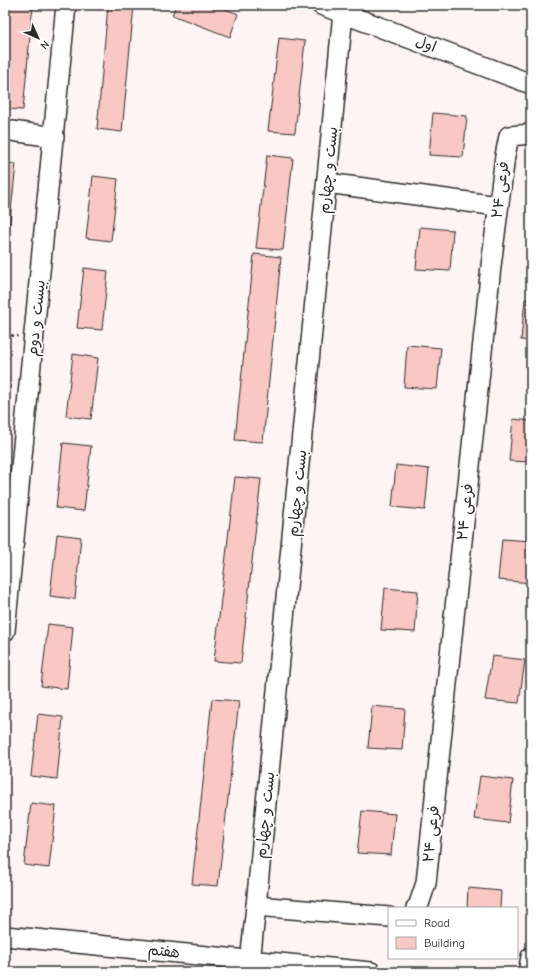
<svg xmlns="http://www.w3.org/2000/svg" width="536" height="977" font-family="'Comic Neue','Playpen Sans Arabic',sans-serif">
	<rect width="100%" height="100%" fill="#fef4f3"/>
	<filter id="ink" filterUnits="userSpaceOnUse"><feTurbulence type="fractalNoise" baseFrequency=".025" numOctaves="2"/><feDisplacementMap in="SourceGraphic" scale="8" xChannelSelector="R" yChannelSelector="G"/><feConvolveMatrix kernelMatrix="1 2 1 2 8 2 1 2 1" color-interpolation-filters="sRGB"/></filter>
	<g filter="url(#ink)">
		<g fill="#f9c8c4" stroke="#2b2b2b">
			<polygon points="6,5 33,5 23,110 5,109 5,13"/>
			<polygon points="108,5 134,5 122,132 97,129"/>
			<polygon points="176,5 216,5 238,14 230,37 172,15"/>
			<polygon points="279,38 305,41 295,133 268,131"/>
			<polygon points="433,113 467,116 463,157 429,155"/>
			<polygon points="267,155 293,158 283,250 256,248"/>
			<polygon points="5,163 16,164 9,230 5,229"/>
			<polygon points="93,176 118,179 111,241 86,238"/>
			<polygon points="420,227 453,230 450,271 416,269"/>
			<polygon points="254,254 281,257 263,442 235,440"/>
			<polygon points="84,268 108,271 102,330 77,328"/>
			<polygon points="525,299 531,299 531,341 521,340"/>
			<polygon points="407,345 441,348 437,389 404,387"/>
			<polygon points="73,354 98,358 91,419 66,416"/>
			<polygon points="513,419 531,421 531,462 509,461"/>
			<polygon points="63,443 91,446 84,511 56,508"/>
			<polygon points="396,465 429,469 425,510 392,507"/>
			<polygon points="235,477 261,479 241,663 214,661"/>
			<polygon points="57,534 81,537 75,599 50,596"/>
			<polygon points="502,539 531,541 531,583 498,580"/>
			<polygon points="385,588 418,591 415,632 381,630"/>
			<polygon points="48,624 73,627 67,689 41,686"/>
			<polygon points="492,656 525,660 519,703 485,700"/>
			<polygon points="212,699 239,701 218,886 192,884"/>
			<polygon points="372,706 405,709 402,750 368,748"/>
			<polygon points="38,714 63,717 57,779 31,776"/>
			<polygon points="480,776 513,780 508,823 474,819"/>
			<polygon points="31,803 56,806 49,868 24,865"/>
			<polygon points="362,811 395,814 391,855 357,853"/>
			<polygon points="468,888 501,891 500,908 467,908"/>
		</g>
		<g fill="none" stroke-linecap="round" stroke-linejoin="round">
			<defs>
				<g id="minor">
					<polyline points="321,5 531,84"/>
					<polyline points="5,130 54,137"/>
					<polyline points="327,183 498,206"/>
					<polyline points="5,631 66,5"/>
					<polyline points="256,906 389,917"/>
					<polyline points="416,908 418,907 426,883 491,266 505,156 509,136 531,134"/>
					<polyline points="5,936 371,972"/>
					<polyline points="249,972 256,906 343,13"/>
					<polyline points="528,972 531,957"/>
				</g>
			</defs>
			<use href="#minor" stroke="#2b2b2b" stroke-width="22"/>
			<polyline stroke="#2b2b2b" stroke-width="2.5" stroke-dasharray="3 3" stroke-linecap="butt" points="5,335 18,336"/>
			<use href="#minor" stroke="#fff" stroke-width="19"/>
		</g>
	</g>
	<g text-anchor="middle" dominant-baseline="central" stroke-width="3.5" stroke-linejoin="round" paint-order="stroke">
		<g font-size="15" fill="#2b2b2b" stroke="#fff">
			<text transform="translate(426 44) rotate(21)">اول</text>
			<text transform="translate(328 170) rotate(-84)">بست و چهارم</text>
			<text transform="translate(500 190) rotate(-83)">فرعی ۲۴</text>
			<text transform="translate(36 318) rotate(-84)">بیست و دوم</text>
			<text transform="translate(297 493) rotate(-84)">بست و چهارم</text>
			<text transform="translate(465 512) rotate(-84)">فرعی ۲۴</text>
			<text transform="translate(265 815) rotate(-84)">بست و چهارم</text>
			<text transform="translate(431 834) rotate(-84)">فرعی ۲۴</text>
			<text transform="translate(164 951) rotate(6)">هفتم</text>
		</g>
	</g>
	<rect width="536" height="977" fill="none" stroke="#fff" stroke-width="20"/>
	<rect x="10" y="10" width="516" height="957" fill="none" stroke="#2b2b2b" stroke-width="1.5" filter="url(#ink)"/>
	<rect x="388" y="907" width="130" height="52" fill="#ffffff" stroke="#aaaaaa"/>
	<rect x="396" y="920" width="20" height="6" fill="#ffffff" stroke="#aaaaaa"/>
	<text x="424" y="927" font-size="12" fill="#2b2b2b">Road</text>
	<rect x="396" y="937" width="20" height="12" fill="#f9c8c4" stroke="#aaaaaa"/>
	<text x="424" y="947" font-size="12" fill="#2b2b2b">Building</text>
	<g transform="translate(38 38) rotate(135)" stroke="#ffffff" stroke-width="3" paint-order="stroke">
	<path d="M0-3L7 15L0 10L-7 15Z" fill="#2b2b2b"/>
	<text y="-6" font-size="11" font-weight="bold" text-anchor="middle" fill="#2b2b2b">N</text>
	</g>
</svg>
